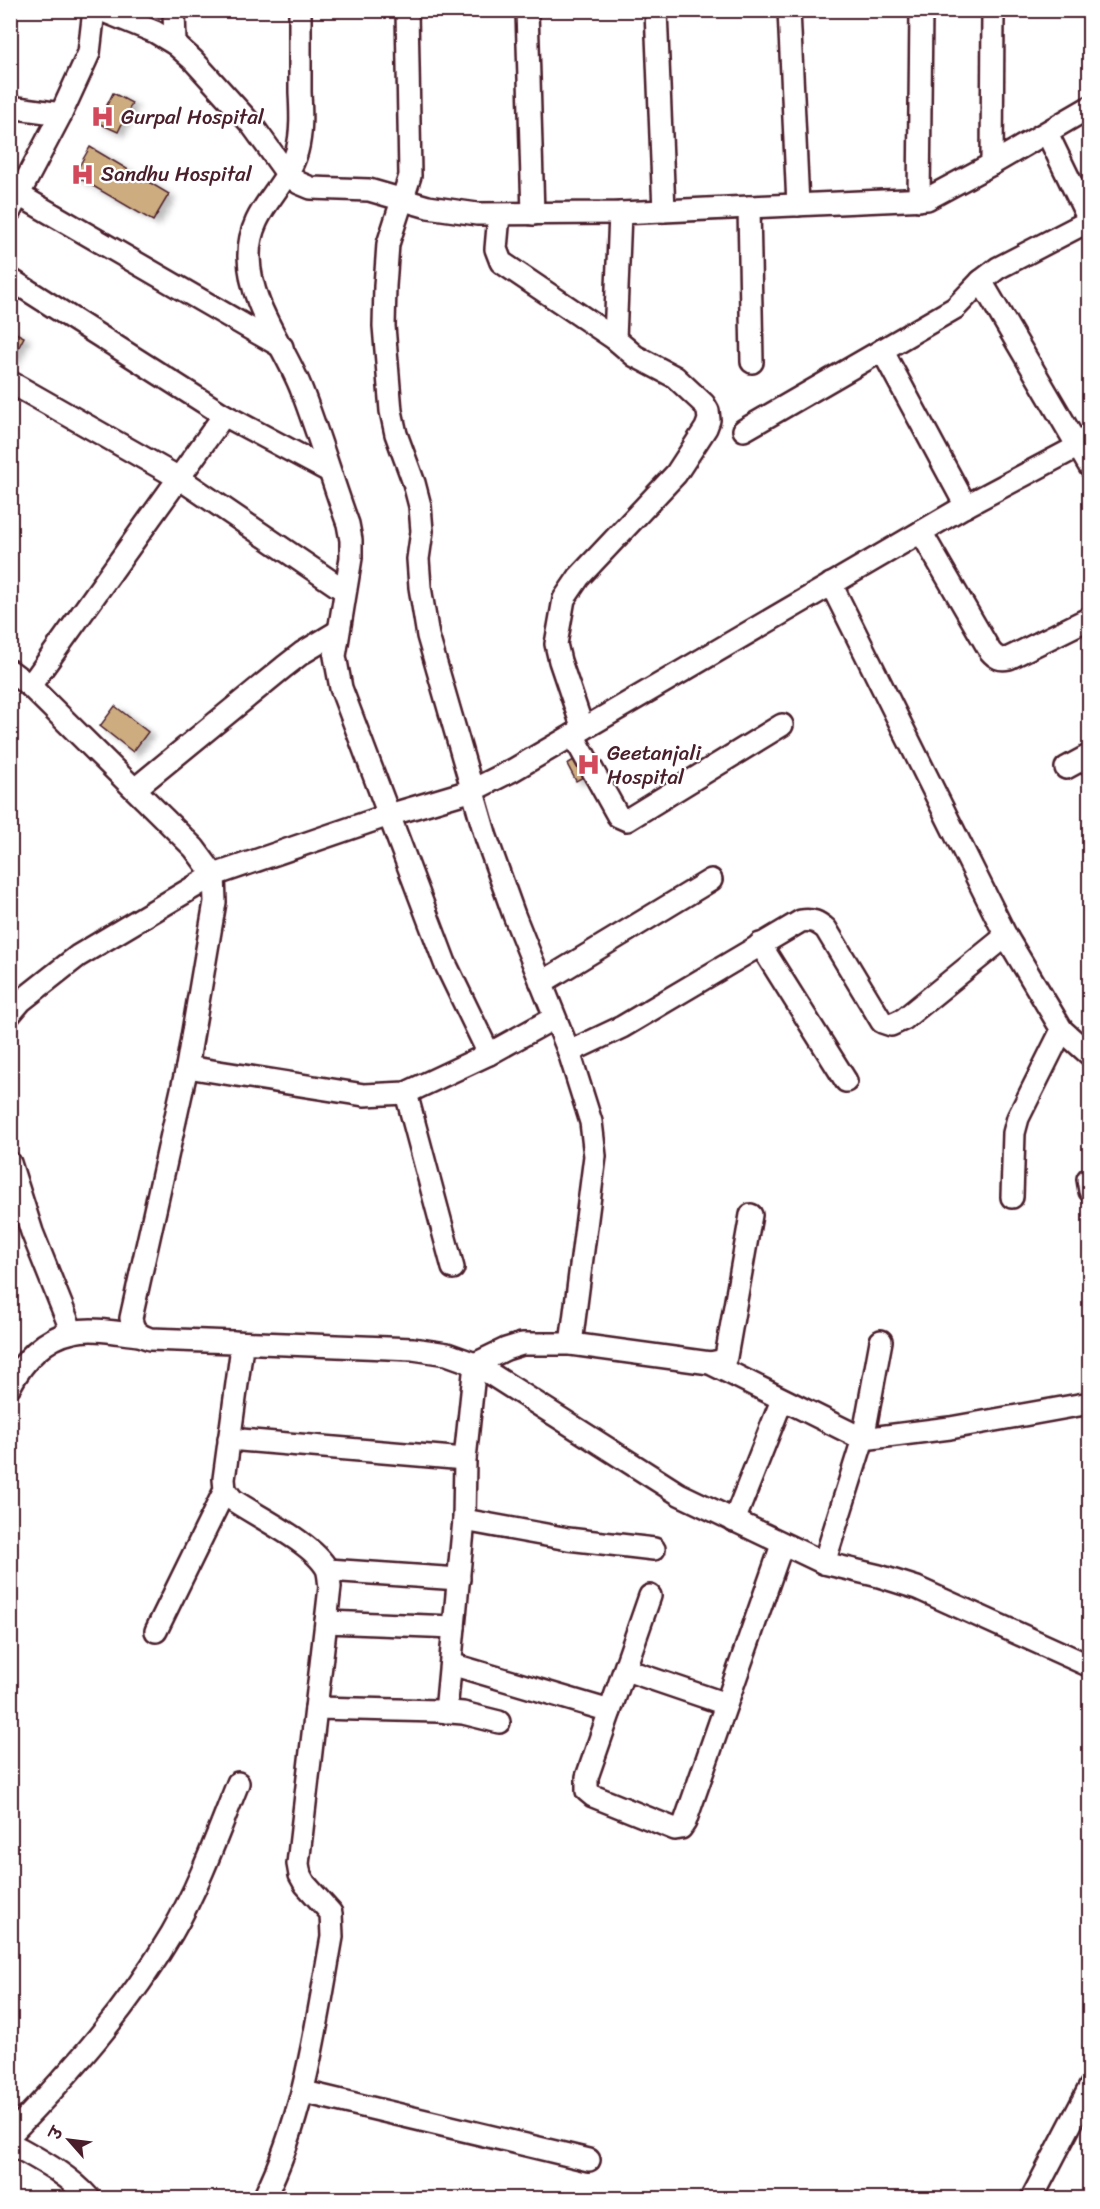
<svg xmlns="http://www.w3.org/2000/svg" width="1100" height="2209" font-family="Sriracha,'Playpen Sans Deva',sans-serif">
	<defs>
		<filter id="shadow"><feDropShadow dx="6" dy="4" stdDeviation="3" flood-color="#0004"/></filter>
	</defs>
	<rect width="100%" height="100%" fill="#fff"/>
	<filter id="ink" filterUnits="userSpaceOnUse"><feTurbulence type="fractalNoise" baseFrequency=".0167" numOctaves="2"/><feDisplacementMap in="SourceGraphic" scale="12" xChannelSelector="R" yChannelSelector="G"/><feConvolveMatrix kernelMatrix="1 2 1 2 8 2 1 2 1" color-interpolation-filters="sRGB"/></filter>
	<g filter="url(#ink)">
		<g fill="#cdac80" stroke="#4a1f2b" stroke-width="1.5" filter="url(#shadow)">
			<polygon points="113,93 132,103 118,132 98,123"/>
			<polygon points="90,147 169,194 153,221 74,175"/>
			<polygon points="10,330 24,337 10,364"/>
			<polygon points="115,706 148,732 133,752 100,726"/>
			<polygon points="577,758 587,775 576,781 567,764"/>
		</g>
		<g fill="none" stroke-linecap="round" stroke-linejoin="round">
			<defs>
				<g id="minor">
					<polyline points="101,10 155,32 175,44 193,60 252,125 288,175 299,183 311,188 369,190 428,207 477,214 620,213 927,199 992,164 1090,107"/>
					<polyline points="174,10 175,44"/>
					<path d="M 300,10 C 300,38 300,65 300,92 C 301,112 302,132 297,151 C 286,191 248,209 249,257 C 250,307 285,346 302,391 C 319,435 332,480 348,524 L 351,540 L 351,558 L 335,656 L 341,688 L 445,963 L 489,1054"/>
					<polyline points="407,10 410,176 388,244 385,286 384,326 391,411 396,434 414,483 420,506 422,531 418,559 420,587 428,636 486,837 514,915 569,1052 591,1122 595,1156 571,1344"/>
					<polyline points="527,10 533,214"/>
					<polyline points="656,10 664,211"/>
					<polyline points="789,10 798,205"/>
					<polyline points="10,107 61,114"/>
					<polyline points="1047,133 1090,222"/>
					<polyline points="992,164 993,10"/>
					<polyline points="19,195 282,347"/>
					<polyline points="919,200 921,10"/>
					<polyline points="749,207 752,362"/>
					<polyline points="10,211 61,114 89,53 94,10"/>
					<polyline points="499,215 496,249 501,262 615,339 635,356 675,377 704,404 708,411 709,420 706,428 676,474 579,577 564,599 556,644 560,661 583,729"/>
					<polyline points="10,279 224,415 329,471"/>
					<polyline points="981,281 1090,467"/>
					<polyline points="615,339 620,213"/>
					<polyline points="882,350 966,506"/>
					<polyline points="10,382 179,478 345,591"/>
					<polyline points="744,430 955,308 981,281 998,268 1089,221"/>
					<path d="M 921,532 L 990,651 C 996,658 1000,660 1009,658 L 1090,618"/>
					<polyline points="831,584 1006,936 1062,1030 1090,1055"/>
					<path d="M 10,671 L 30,686 L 194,848 L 214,875 L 215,902 L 187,1067 L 131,1318 C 133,1331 138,1335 150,1339 L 233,1342 L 239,1347 L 241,1354 L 224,1479 L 225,1490 L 233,1500 C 258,1517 313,1543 327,1569 C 329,1574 329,1581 330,1587 L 298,1864 L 300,1875 L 305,1884 L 331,1913 L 332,1937 C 316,2027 305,2115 264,2198"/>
					<polyline points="30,686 224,415"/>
					<polyline points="573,735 618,816 627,820 782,725"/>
					<polyline points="1066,768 1090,755"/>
					<polyline points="135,789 284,667 302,653 337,632"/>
					<polyline points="760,944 846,1081"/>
					<polyline points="541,983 711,880"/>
					<polyline points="10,1014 21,1001 78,956 214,875 389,815 473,790 513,770 962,508 1090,440"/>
					<path d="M 569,1052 L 622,1027 L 801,921 C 812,919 818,922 826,929 L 882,1022 L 891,1025 L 904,1019 L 1006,936"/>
					<polyline points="187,1067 364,1095 406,1093 489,1054 554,1018"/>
					<polyline points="406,1093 453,1268"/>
					<polyline points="10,1163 32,1232 72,1332"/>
					<polyline points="1088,1179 1090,1191"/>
					<polyline points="1012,1197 1014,1133 1018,1118 1062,1030"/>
					<polyline points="233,1342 413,1349 447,1354 475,1364 679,1494 824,1563 879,1576 917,1588 1090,1666"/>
					<polyline points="710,1363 720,1361 726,1357 751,1215"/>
					<path d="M 10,1386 C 23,1361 44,1338 73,1332 C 93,1327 118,1333 139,1335"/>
					<polyline points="229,1439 465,1459"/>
					<polyline points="464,1520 568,1539 654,1549"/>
					<polyline points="734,1521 782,1400"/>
					<polyline points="824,1563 863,1439 881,1341"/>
					<polyline points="328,1570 459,1579"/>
					<polyline points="650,1596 587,1777 587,1791 593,1796 675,1829 681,1828 685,1822 782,1545"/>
					<polyline points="326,1622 454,1627"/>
					<polyline points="156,1631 225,1490"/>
					<polyline points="451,1664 610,1711"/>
					<polyline points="626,1670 726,1704"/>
					<polyline points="316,1708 438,1711 463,1713 499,1722"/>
					<polyline points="446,1712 464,1520 465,1459 475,1364 506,1349 522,1344 571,1344 710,1363 863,1439 950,1428 1090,1403"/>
					<polyline points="304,2092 589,2160"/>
					<path d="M 10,2135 C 71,2072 128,2008 172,1933 C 199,1886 218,1833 238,1783"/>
					<path d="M 10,2143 C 38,2159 68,2174 89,2198"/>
					<polyline points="1032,2198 1090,2087"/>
				</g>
			</defs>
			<use href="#minor" stroke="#4a1f2b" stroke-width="26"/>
			<use href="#minor" stroke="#fff" stroke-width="21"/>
		</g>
	</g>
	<defs>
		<symbol id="hospital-bare" viewBox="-9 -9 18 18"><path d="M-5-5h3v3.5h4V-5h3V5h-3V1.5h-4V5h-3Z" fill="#d1495b" stroke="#fff" stroke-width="2.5" paint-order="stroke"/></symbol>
	</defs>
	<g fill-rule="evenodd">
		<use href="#hospital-bare" x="86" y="100" width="33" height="33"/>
		<use href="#hospital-bare" x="66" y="158" width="33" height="33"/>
		<use href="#hospital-bare" x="572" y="748" width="33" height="33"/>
	</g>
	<g text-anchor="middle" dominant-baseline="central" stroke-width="4.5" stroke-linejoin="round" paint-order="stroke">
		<g font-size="21" fill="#4a1f2b" stroke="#fff" text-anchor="start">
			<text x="121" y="117">Gurpal Hospital</text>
			<text x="101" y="174">Sandhu Hospital</text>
			<text x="607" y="753">Geetanjali<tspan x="607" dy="24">Hospital</tspan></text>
		</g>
	</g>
	<rect width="1100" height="2209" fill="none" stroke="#fff" stroke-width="36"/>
	<rect x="18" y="18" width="1064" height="2173" fill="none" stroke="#4a1f2b" stroke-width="2" filter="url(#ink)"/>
	<g transform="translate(69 2140) rotate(298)" stroke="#ffffff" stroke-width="4.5" paint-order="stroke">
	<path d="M0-4.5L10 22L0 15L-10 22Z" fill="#4a1f2b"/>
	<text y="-9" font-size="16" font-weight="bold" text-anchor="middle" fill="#4a1f2b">उ</text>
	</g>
</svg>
